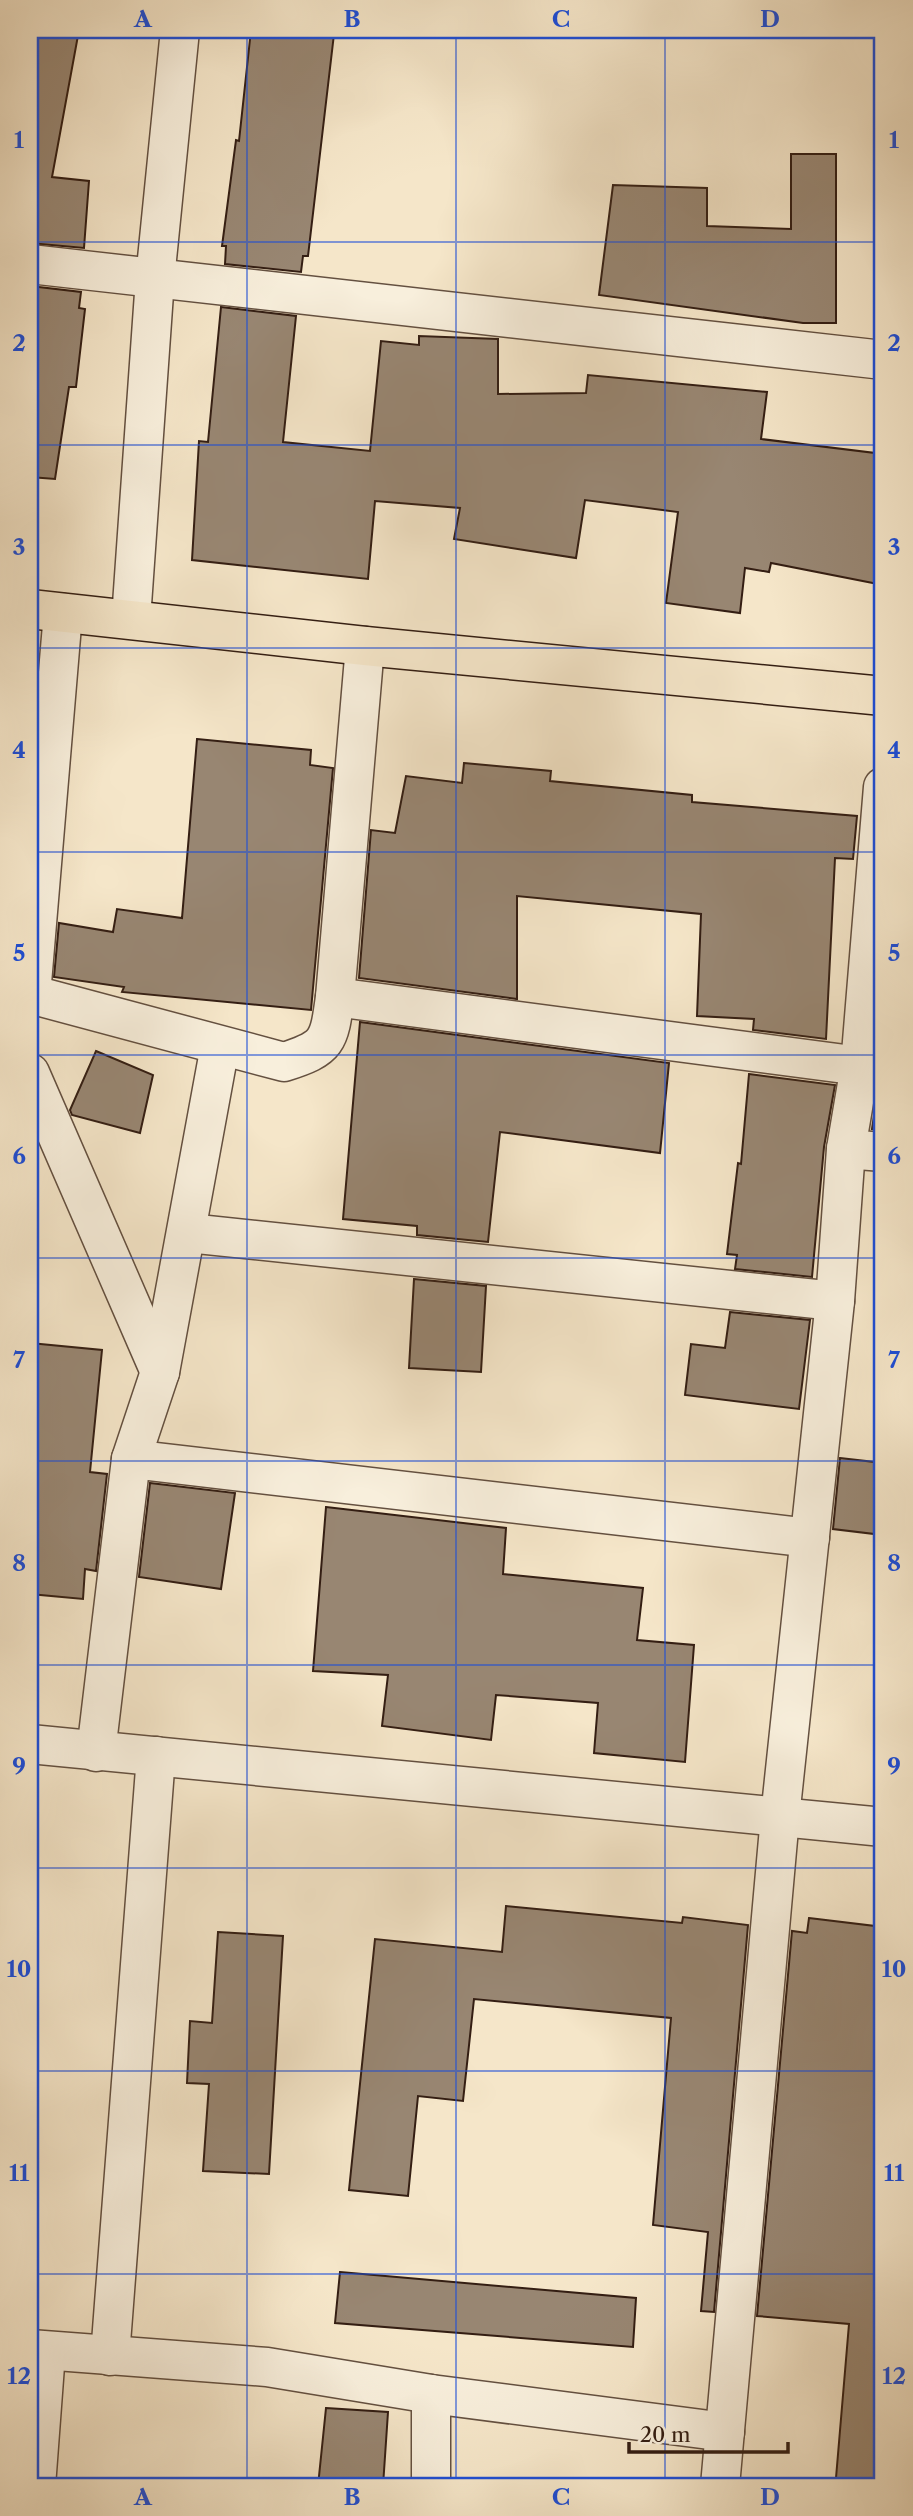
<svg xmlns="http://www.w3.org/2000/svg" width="913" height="2516" font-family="'Libre Caslon Text',serif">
	<rect width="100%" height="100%" fill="#f5e6c9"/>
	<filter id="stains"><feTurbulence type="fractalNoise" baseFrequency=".00286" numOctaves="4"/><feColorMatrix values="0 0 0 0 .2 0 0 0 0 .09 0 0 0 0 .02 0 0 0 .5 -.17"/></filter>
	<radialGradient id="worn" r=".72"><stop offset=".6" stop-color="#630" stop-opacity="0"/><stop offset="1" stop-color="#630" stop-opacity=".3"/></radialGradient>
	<g fill="#988672" stroke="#341e13" stroke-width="2">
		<polygon points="30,30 79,30 52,177 89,181 84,248 30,243"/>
		<polygon points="251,30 334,34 308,256 303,256 301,272 225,264 226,246 222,246 236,140 239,141"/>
		<polygon points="791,154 836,154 836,323 803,323 599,295 613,185 707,188 707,226 791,229"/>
		<polygon points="30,286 81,292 79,308 85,309 76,387 69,387 55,479 30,477"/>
		<polygon points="221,307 296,316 283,442 370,451 381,341 419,345 419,336 498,339 498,394 586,393 588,375 767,392 761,439 883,454 883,585 771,563 769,572 745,568 740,613 666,603 678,512 585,500 576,558 454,539 460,508 375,501 368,579 192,560 199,441 208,442"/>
		<polygon points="197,739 311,750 310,765 333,768 311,1010 122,992 124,987 54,977 59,923 113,932 117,909 182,918"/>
		<polygon points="464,763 551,771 550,781 692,795 692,802 857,816 853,859 835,858 826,1039 753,1030 754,1019 697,1016 701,914 517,896 517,999 359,978 371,830 395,833 406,776 462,783"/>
		<polygon points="360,1022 669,1063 660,1153 500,1132 488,1242 417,1235 417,1226 343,1219"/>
		<polygon points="96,1051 153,1075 140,1133 72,1115 70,1110"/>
		<polygon points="882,1063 883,1063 883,1130 872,1129"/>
		<polygon points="749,1074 835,1085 824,1147 812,1277 735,1269 737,1255 727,1254 738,1163 741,1164"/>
		<polygon points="414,1279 486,1286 481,1372 409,1368"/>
		<polygon points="730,1312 810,1320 799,1409 685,1395 691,1344 725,1348"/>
		<polygon points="30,1343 102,1350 90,1472 107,1474 96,1571 85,1569 83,1599 30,1594"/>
		<polygon points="840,1458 883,1463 883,1535 833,1529"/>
		<polygon points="150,1483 235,1493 221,1589 139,1577"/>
		<polygon points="326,1507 506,1528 503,1574 643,1588 637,1640 694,1645 685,1762 594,1753 598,1703 496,1695 491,1740 382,1726 388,1675 313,1671"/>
		<polygon points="506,1906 682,1923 683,1917 748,1925 714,2312 701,2311 708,2232 653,2225 671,2018 474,1999 463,2101 418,2096 408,2196 349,2190 375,1939 502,1952"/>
		<polygon points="809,1918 883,1927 883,2482 836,2478 849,2324 757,2316 792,1931 807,1933"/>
		<polygon points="218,1932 283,1936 269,2174 203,2171 209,2084 187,2083 190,2021 212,2023"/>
		<polygon points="340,2272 636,2298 633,2347 335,2323"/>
		<polygon points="326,2408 388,2412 383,2486 318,2486"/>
	</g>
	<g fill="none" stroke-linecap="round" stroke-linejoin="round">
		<defs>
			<g id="minor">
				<polyline points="30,264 883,360"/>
				<polyline points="131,619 155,279 180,30"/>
				<path d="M 30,994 L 284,1062 C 328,1048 329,1042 335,997 L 365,646"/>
				<polyline points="31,995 63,613"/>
				<polyline points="335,997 860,1066"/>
				<polyline points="30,1073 160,1372"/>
				<polyline points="846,1149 883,1152"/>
				<polyline points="188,1233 835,1301"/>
				<polyline points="131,1459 810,1538"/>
				<polyline points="30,1744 883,1827"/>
				<polyline points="96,1752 131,1459 160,1372 220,1046"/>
				<polyline points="30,2349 267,2367 431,2394 725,2432"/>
				<polyline points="110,2356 156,1756"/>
				<polyline points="36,2486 46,2352"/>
				<polyline points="431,2486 431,2394"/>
				<polyline points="720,2486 780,1817 835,1301 846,1149 860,1066 883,787"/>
			</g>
			<polyline id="major" points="30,609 365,646 883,696"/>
		</defs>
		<use href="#minor" stroke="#645040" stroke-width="41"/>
		<use href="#major" stroke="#341e13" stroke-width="41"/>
		<use href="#minor" stroke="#f8efdc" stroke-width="38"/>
		<use href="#major" stroke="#f5e6c9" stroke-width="38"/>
	</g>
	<path fill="none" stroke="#1d4ed8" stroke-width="2" stroke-opacity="0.55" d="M 247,30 L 247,2486M 456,30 L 456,2486M 665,30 L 665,2486M 30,242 L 883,242M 30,445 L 883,445M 30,648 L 883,648M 30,852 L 883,852M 30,1055 L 883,1055M 30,1258 L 883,1258M 30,1461 L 883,1461M 30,1665 L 883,1665M 30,1868 L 883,1868M 30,2071 L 883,2071M 30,2274 L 883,2274"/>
	<rect width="913" height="2516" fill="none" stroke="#f5e6c9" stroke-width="77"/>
	<path d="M629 2442v10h159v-10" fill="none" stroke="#341e13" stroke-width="3.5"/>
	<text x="640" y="2442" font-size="21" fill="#341e13" stroke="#f8efdc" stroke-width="5" paint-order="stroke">20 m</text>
	<rect x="38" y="38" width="836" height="2440" fill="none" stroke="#1d4ed8" stroke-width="2.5"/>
	<g font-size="23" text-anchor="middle" font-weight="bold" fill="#1d4ed8">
		<text x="143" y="27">A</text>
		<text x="352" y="27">B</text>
		<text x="561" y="27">C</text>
		<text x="770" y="27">D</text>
		<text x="19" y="148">1</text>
		<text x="894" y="148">1</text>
		<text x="19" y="351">2</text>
		<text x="894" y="351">2</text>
		<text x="19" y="555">3</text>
		<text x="894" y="555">3</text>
		<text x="19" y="758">4</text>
		<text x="894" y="758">4</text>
		<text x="19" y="961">5</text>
		<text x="894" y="961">5</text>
		<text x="19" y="1164">6</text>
		<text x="894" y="1164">6</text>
		<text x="19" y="1368">7</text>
		<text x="894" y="1368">7</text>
		<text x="19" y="1571">8</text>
		<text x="894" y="1571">8</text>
		<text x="19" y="1774">9</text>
		<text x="894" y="1774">9</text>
		<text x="19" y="1977">10</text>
		<text x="894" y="1977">10</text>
		<text x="19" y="2181">11</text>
		<text x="894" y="2181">11</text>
		<text x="19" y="2384">12</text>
		<text x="894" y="2384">12</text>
		<text x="143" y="2505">A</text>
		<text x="352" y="2505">B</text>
		<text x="561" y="2505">C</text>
		<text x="770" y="2505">D</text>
	</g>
	<rect width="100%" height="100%" filter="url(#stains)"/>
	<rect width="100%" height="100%" fill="url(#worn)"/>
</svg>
